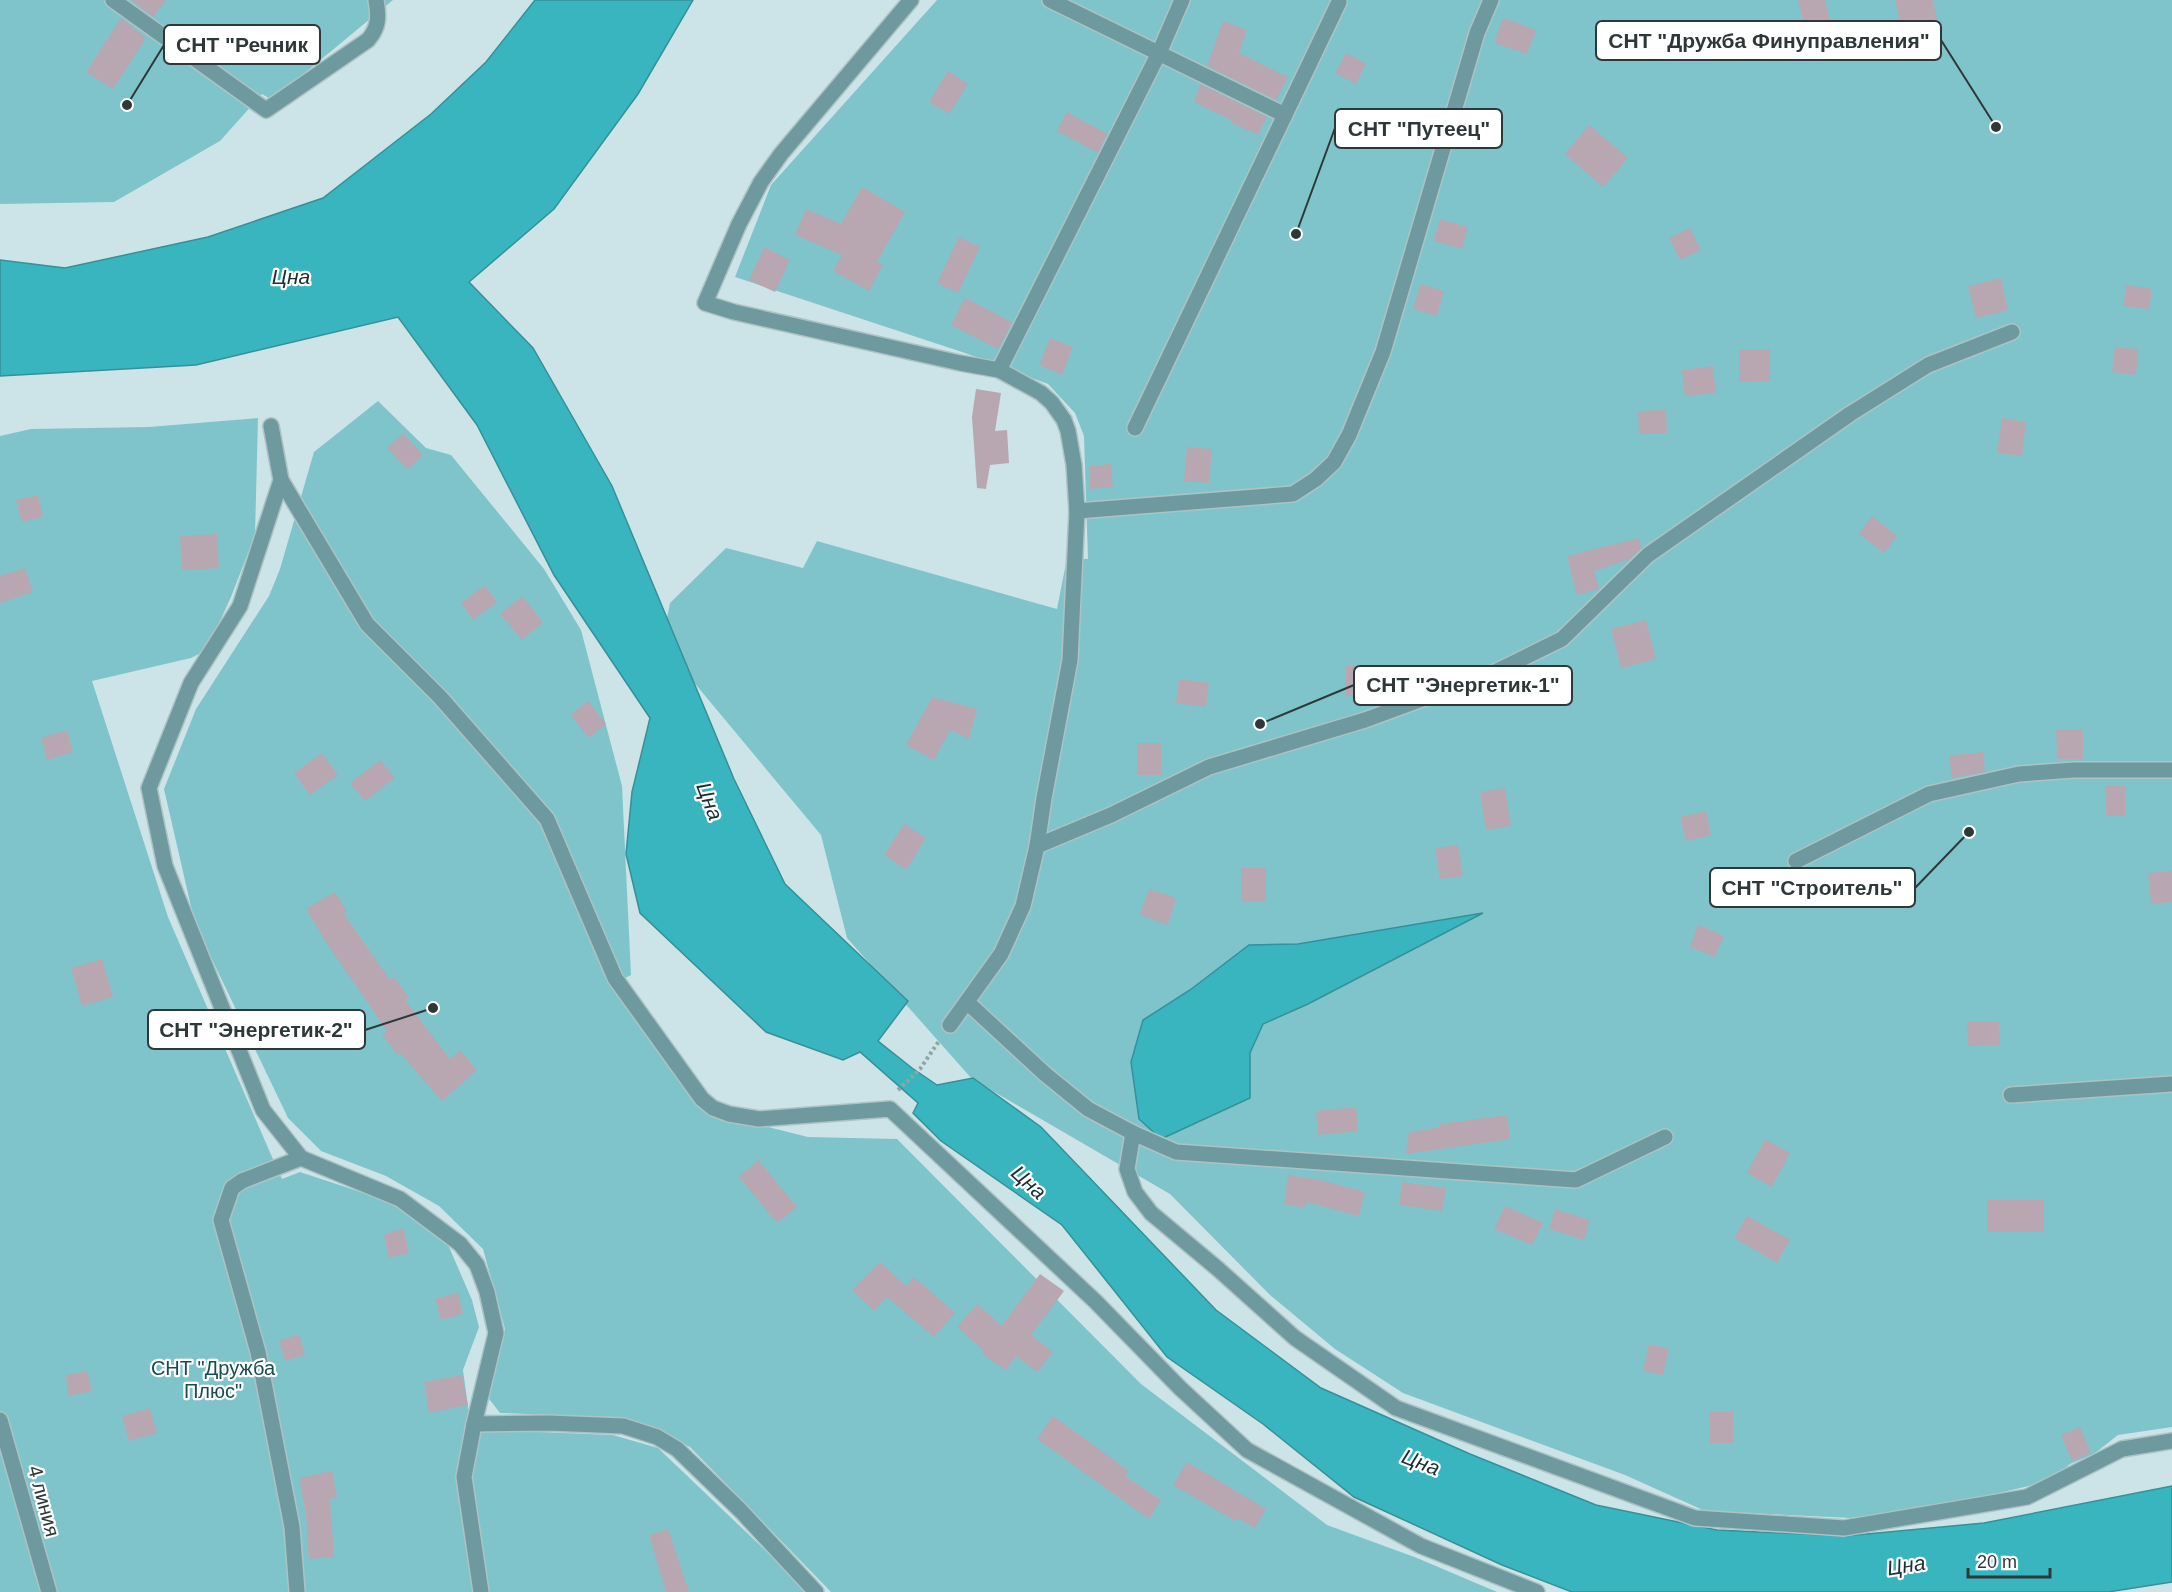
<svg xmlns="http://www.w3.org/2000/svg" width="2172" height="1592" font-family="Helvetica,sans-serif">
	<rect width="100%" height="100%" fill="#cce4e7"/>
	<g fill="#80c4cb">
		<polygon points="0,0 393,0 272,100 262,94 220,141 114,202 0,204"/>
		<polygon points="937,0 2172,0 2172,1427 2118,1435 2094,1454 2070,1464 2050,1481 1952,1504 1851,1518 1705,1511 1625,1475 1403,1393 1335,1349 1270,1295 1170,1194 972,1079 847,938 821,835 662,644 670,603 726,548 803,568 817,541 1057,609 1067,558 1088,559 1084,436 1075,413 1048,384 965,353 735,277 771,185"/>
		<polygon points="378,401 426,448 451,455 544,569 581,630 622,786 631,975 617,982 640,1022 705,1111 808,1137 897,1139 1141,1384 1327,1525 1417,1558 1497,1592 831,1592 690,1447 640,1424 610,1417 500,1413 486,1395 505,1329 483,1249 439,1206 386,1176 321,1151 288,1118 195,924 164,789 196,709 269,596 280,569 314,452"/>
		<polygon points="258,418 255,535 231,597 211,641 201,653 191,658 92,681 168,917 272,1157 282,1179 300,1172 397,1204 446,1240 472,1300 479,1327 463,1370 470,1421 486,1430 613,1435 658,1448 809,1592 0,1592 0,436 31,429 149,427"/>
	</g>
	<g fill="#39b5c0" stroke="#369098" stroke-width="1.5">
		<polygon points="535,0 693,0 638,94 554,209 469,282 533,348 612,486 734,779 785,884 908,1001 878,1041 912,1068 937,1085 973,1078 1041,1127 1216,1310 1321,1388 1470,1454 1596,1505 1717,1530 1845,1536 1984,1523 2172,1486 2172,1582 2108,1592 1572,1592 1502,1565 1354,1497 1263,1424 1167,1357 1062,1225 941,1141 913,1113 918,1103 860,1052 843,1060 766,1032 640,913 626,854 632,792 650,718 554,575 477,425 398,317 196,365 0,376 0,260 65,268 208,237 323,198 431,114 486,62"/>
		<polygon points="1483,913 1308,1004 1263,1024 1250,1053 1250,1098 1161,1139 1139,1119 1131,1062 1143,1020 1190,990 1249,945 1298,944"/>
	</g>
	<g fill="#b8a6b0">
		<polygon points="133,0 166,0 153,17 132,1"/>
		<polygon points="1798,0 1825,0 1830,20 1804,26"/>
		<polygon points="1895,0 1933,0 1937,19 1901,26"/>
		<polygon points="121,18 146,38 113,89 86,72"/>
		<polygon points="1503,18 1536,30 1527,54 1494,43"/>
		<polygon points="1223,21 1247,30 1239,53 1288,77 1276,100 1207,66"/>
		<polygon points="1346,53 1366,64 1356,84 1335,73"/>
		<polygon points="948,71 968,84 949,114 929,102"/>
		<polygon points="1200,84 1267,117 1258,135 1232,123 1233,121 1194,102"/>
		<polygon points="1067,112 1107,134 1098,153 1057,131"/>
		<polygon points="1589,125 1628,158 1603,187 1565,154"/>
		<polygon points="862,187 905,212 877,262 883,265 869,291 833,271 842,255 795,235 806,209 841,224"/>
		<polygon points="1440,219 1468,227 1462,249 1433,241"/>
		<polygon points="1690,228 1701,250 1680,260 1669,238"/>
		<polygon points="959,237 980,247 958,293 937,283"/>
		<polygon points="764,247 790,260 775,292 749,280"/>
		<polygon points="2001,278 2008,310 1976,318 1968,286"/>
		<polygon points="1420,284 1444,291 1437,316 1413,309"/>
		<polygon points="2126,285 2152,289 2149,309 2123,306"/>
		<polygon points="965,298 1012,322 998,349 951,325"/>
		<polygon points="1050,338 1073,347 1062,375 1039,365"/>
		<polygon points="2115,347 2138,349 2136,375 2112,372"/>
		<polygon points="1770,349 1770,381 1739,382 1739,350"/>
		<polygon points="1713,366 1716,393 1685,396 1682,370"/>
		<polygon points="976,389 1001,393 995,431 1007,430 1009,463 990,465 986,489 977,488 972,417"/>
		<polygon points="1666,410 1667,433 1639,434 1638,411"/>
		<polygon points="2002,418 2026,422 2022,456 1997,453"/>
		<polygon points="403,433 423,455 408,470 387,448"/>
		<polygon points="1187,447 1212,449 1209,483 1184,481"/>
		<polygon points="1111,464 1113,487 1090,489 1089,466"/>
		<polygon points="38,495 43,517 22,522 16,500"/>
		<polygon points="1872,516 1897,536 1884,553 1859,534"/>
		<polygon points="217,534 219,568 182,570 180,536"/>
		<polygon points="1639,538 1641,548 1630,559 1594,571 1599,589 1577,595 1567,556"/>
		<polygon points="25,568 33,592 0,603 0,576"/>
		<polygon points="485,585 497,602 473,620 461,603"/>
		<polygon points="522,596 543,622 522,640 500,614"/>
		<polygon points="1646,620 1656,659 1621,668 1611,629"/>
		<rect x="1346" y="666" width="22" height="30"/>
		<polygon points="1179,679 1209,683 1206,707 1176,703"/>
		<polygon points="932,697 977,709 969,739 950,730 934,760 906,745"/>
		<polygon points="588,701 606,724 589,738 570,715"/>
		<polygon points="2056,729 2083,729 2083,759 2057,759"/>
		<polygon points="67,730 73,752 47,760 41,738"/>
		<rect x="1137" y="743" width="24" height="32"/>
		<polygon points="1983,752 1985,772 1952,778 1949,756"/>
		<polygon points="322,753 338,775 310,795 294,773"/>
		<polygon points="380,760 395,778 365,801 350,783"/>
		<polygon points="2105,785 2126,785 2126,816 2106,816"/>
		<polygon points="1505,788 1511,826 1486,830 1480,792"/>
		<polygon points="1706,811 1711,835 1686,841 1680,817"/>
		<polygon points="904,824 926,838 906,870 884,855"/>
		<polygon points="1458,845 1463,876 1440,879 1435,848"/>
		<rect x="1241" y="868" width="25" height="34"/>
		<polygon points="2172,871 2172,902 2151,904 2148,873"/>
		<polygon points="1149,889 1176,898 1168,925 1140,915"/>
		<polygon points="335,892 347,912 344,914 390,980 394,977 409,997 405,1000 450,1059 460,1050 477,1070 442,1101 400,1053 398,1055 382,1035 387,1031 328,945 306,909"/>
		<polygon points="1698,925 1724,936 1715,957 1690,947"/>
		<polygon points="102,959 113,997 82,1006 71,968"/>
		<polygon points="1967,1022 1999,1022 2000,1045 1968,1046"/>
		<polygon points="1356,1107 1358,1131 1318,1135 1316,1111"/>
		<polygon points="1507,1115 1510,1139 1406,1154 1409,1132 1440,1127 1440,1124"/>
		<polygon points="1765,1139 1790,1153 1772,1187 1747,1173"/>
		<polygon points="758,1160 797,1207 777,1223 739,1177"/>
		<polygon points="1288,1175 1320,1180 1365,1192 1359,1216 1306,1202 1305,1208 1284,1204"/>
		<polygon points="1402,1182 1446,1188 1442,1211 1399,1205"/>
		<rect x="1987" y="1200" width="57" height="32"/>
		<polygon points="1505,1206 1543,1223 1532,1245 1494,1229"/>
		<polygon points="1555,1209 1590,1220 1584,1240 1549,1229"/>
		<polygon points="1747,1216 1790,1240 1777,1263 1734,1238"/>
		<polygon points="404,1229 409,1253 389,1258 384,1234"/>
		<polygon points="880,1262 906,1286 914,1277 955,1313 934,1337 887,1297 874,1311 852,1290"/>
		<polygon points="1040,1274 1064,1291 1031,1335 1053,1352 1037,1372 1016,1356 1006,1370 982,1354 984,1351 957,1327 977,1304 1002,1326"/>
		<polygon points="458,1293 463,1314 441,1320 435,1299"/>
		<polygon points="299,1334 305,1355 285,1361 279,1341"/>
		<polygon points="1649,1344 1669,1349 1663,1375 1643,1371"/>
		<polygon points="87,1371 92,1391 68,1396 66,1375"/>
		<polygon points="462,1375 468,1405 429,1413 424,1382"/>
		<polygon points="150,1408 157,1433 129,1441 122,1416"/>
		<polygon points="1710,1412 1733,1412 1734,1443 1710,1443"/>
		<polygon points="1053,1416 1129,1471 1125,1476 1161,1500 1149,1519 1037,1439"/>
		<polygon points="2080,1427 2091,1453 2072,1461 2061,1435"/>
		<polygon points="1187,1462 1266,1509 1255,1528 1237,1518 1235,1521 1173,1485"/>
		<polygon points="332,1471 337,1497 330,1498 334,1557 309,1559 306,1515 299,1478"/>
		<polygon points="668,1529 679,1561 689,1592 666,1592 649,1535"/>
	</g>
	<g fill="none" stroke-linecap="round" stroke-linejoin="round">
		<defs>
			<g id="minor">
				<path d="M 113,0 L 266,110 L 368,40 C 379,27 379,17 376,0"/>
				<polyline points="911,0 781,154 761,182 739,224 705,303 734,312 960,363 999,370 1041,393 1052,403 1064,420 1068,431 1074,465 1077,511 1070,660 1044,798 1037,846 1023,906 1001,954 950,1025"/>
				<polyline points="1050,0 1285,115"/>
				<polyline points="999,370 1159,53 1182,0"/>
				<polyline points="271,426 281,480 240,606 191,683 149,788 165,866 263,1110 301,1158"/>
				<polyline points="1135,428 1339,2"/>
				<polyline points="281,480 367,624 440,697 547,819 615,978 702,1099 713,1108 729,1114 759,1119 890,1109 1095,1301 1180,1388 1247,1450 1421,1546 1537,1592"/>
				<polyline points="1077,511 1293,494 1316,479 1334,462 1349,435 1383,352 1477,33 1491,0"/>
				<polyline points="1037,846 1111,815 1209,767 1365,720 1493,673 1562,639 1648,555 1850,414 1928,365 2012,332"/>
				<polyline points="1796,861 1929,794 2019,774 2074,770 2172,770"/>
				<polyline points="968,1003 1045,1074 1088,1109 1133,1133 1176,1152 1576,1180 1665,1137"/>
				<polyline points="2011,1095 2172,1084"/>
				<polyline points="1133,1133 1127,1169 1135,1192 1151,1213 1218,1269 1295,1338 1396,1408 1695,1518 1844,1528 2027,1497 2122,1449 2172,1441"/>
				<polyline points="0,1420 49,1592"/>
				<polyline points="474,1424 464,1477 481,1592"/>
				<polyline points="297,1592 292,1527 258,1352 221,1220 232,1188 242,1181 301,1158 400,1199 460,1244 477,1265 487,1292 496,1333 474,1424 548,1423 623,1426 657,1437 677,1449 741,1511 816,1592"/>
			</g>
		</defs>
		<use href="#minor" stroke="#adc2c4" stroke-width="18"/>
		<polyline stroke="#91a3a5" stroke-width="4" stroke-dasharray="3 3" stroke-linecap="butt" points="898,1090 920,1069 939,1041"/>
		<use href="#minor" stroke="#6e9a9f" stroke-width="15"/>
	</g>
	<g text-anchor="middle" dominant-baseline="central" stroke-width="4.5" stroke-linejoin="round" paint-order="stroke">
		<g font-size="20" fill="#184c51" stroke="#fff">
			<text x="213" y="1368">СНТ "Дружба<tspan x="213" dy="23">Плюс"</tspan></text>
		</g>
		<g font-size="20" fill="#2f3839" stroke="#fff">
			<text transform="translate(44 1501) rotate(75)">4 линия</text>
		</g>
		<g font-size="21" font-style="italic" fill="#1a2f32" stroke="#fff">
			<text x="291" y="276">Цна</text>
			<text transform="translate(710 801) rotate(69)">Цна</text>
			<text transform="translate(1029 1182) rotate(42)">Цна</text>
			<text transform="translate(1421 1462) rotate(21)">Цна</text>
			<text transform="translate(1906 1565) rotate(-9)">Цна</text>
		</g>
	</g>
	<path fill="none" stroke="#2f3839" stroke-width="2" d="M1996 127L1941 40M127 105L164 45M1296 234L1335 128M1260 724L1354 685M1969 832L1915 888M433 1008L365 1030"/>
	<g fill="#2f3839" stroke="#fff" stroke-width="2">
		<circle cx="1996" cy="127" r="6"/>
		<circle cx="127" cy="105" r="6"/>
		<circle cx="1296" cy="234" r="6"/>
		<circle cx="1260" cy="724" r="6"/>
		<circle cx="1969" cy="832" r="6"/>
		<circle cx="433" cy="1008" r="6"/>
	</g>
	<g fill="#fff" stroke="#2f3839" stroke-width="2">
		<rect x="1596" y="21" width="345" height="39" rx="6"/>
		<rect x="164" y="25" width="156" height="39" rx="6"/>
		<rect x="1335" y="109" width="167" height="39" rx="6"/>
		<rect x="1354" y="666" width="218" height="39" rx="6"/>
		<rect x="1710" y="868" width="205" height="39" rx="6"/>
		<rect x="148" y="1010" width="217" height="39" rx="6"/>
	</g>
	<g font-size="21" text-anchor="middle" font-weight="bold" fill="#2f3839">
		<text x="1769" y="48">СНТ "Дружба Финуправления"</text>
		<text x="242" y="52">СНТ "Речник</text>
		<text x="1419" y="136">СНТ "Путеец"</text>
		<text x="1463" y="692">СНТ "Энергетик-1"</text>
		<text x="1812" y="895">СНТ "Строитель"</text>
		<text x="256" y="1037">СНТ "Энергетик-2"</text>
	</g>
	<path d="M1968 1568v9h82v-9" fill="none" stroke="#2f3839" stroke-width="3"/>
	<text x="1977" y="1568" font-size="18" fill="#2f3839" stroke="#ffffff" stroke-width="4.5" paint-order="stroke">20 m</text>
</svg>
